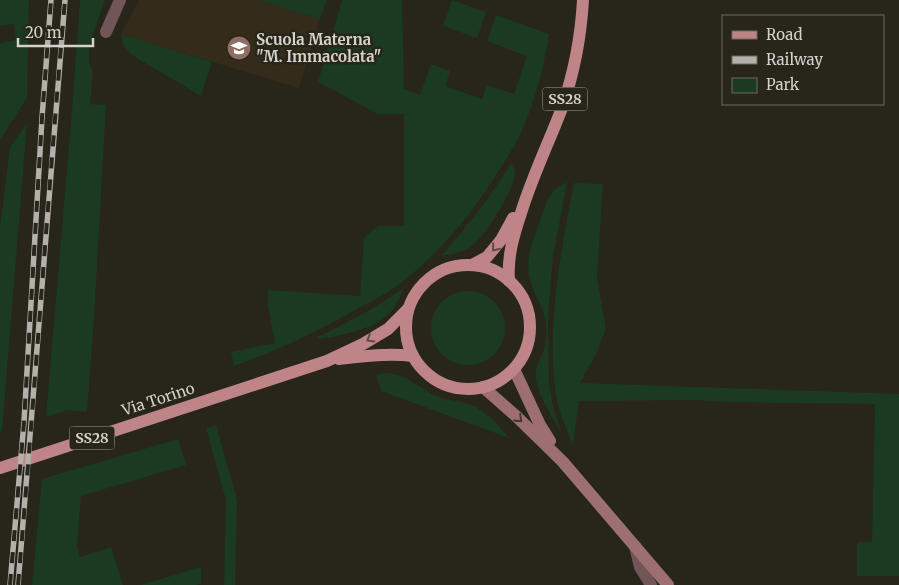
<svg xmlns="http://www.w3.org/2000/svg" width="899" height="585" font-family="Merriweather,serif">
	<rect width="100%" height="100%" fill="#28251b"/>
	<polygon fill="#352b1b" points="139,0 258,0 320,19 299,88 121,34"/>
	<g fill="#1a3a22">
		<polygon points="0,0 29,0 27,98 0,140 0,43 16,40 14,24 0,26"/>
		<polygon points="80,0 105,0 90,43 89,52 89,62 93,72 90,104 106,105 94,318 87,412 68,410 46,417 72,110"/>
		<polygon points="258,0 327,0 320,19"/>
		<path d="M 342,0 L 402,0 L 404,89 L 420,95 L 431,64 L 450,71 L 445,86 L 482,99 L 487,85 L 514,94 L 527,56 L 487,41 L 496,15 L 549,34 C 544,66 536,98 523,128 C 518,141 510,153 503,164 C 477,207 445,248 406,279 C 391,291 374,300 357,309 C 318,331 277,351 234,366 L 231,352 L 275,343 L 268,306 L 268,290 L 360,296 L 364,238 L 378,226 L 404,226 L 404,114 L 378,114 L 318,82 Z"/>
		<polygon points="452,0 486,12 477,38 443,26"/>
		<path d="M 121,34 L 212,62 L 201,96 L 132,55 C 125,48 122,44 121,34 Z"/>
		<polygon points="27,123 2,431 0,432 0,228 10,147"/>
		<path d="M 511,163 C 514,167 515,170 515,174 C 514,190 486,234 474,244 C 465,252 453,254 441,256 C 468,225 490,198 511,163 Z"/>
		<path d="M 567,182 L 553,257 L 548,316 L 549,384 L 553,407 L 561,432 C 553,418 532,386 536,370 C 537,364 541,358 543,352 C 546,345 547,334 546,326 C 546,308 532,294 529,276 C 525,255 536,233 543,213 C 545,208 546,201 550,196 C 554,188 560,186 567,182 Z"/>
		<path d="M 574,183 L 603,184 L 597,278 L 606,329 L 596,354 L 580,383 L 899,394 L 899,576 L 857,576 L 857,542 L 872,542 L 875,404 L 728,402 L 696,400 L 579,401 L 573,445 C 566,429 559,412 556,395 C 546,326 561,250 574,183 Z"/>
		<path d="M 404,288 C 400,295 398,303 393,309 C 377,330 345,334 321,339 L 317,337 C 348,323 376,307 404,288 Z"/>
		<circle cx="468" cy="328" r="37"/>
		<path d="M 386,373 C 407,375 417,386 434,395 C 445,400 457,400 468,404 C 486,410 497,424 509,438 L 381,391 L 376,374 Z"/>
		<polygon points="216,425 237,500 235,585 224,585 226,500 206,428"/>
		<polygon points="178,439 186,465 81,496 77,546 80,557 111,547 123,585 32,585 42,479"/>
		<polygon points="201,567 201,583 196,585 141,585"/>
	</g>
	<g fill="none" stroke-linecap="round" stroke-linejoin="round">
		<g stroke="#725557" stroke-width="12">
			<polyline points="106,32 120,0"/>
			<polyline points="635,546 640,567 651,585"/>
		</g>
		<g stroke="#9e6f72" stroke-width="12">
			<polyline points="514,369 540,425 550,441"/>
			<polyline points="483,387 516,416 563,462 668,585"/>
		</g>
		<g stroke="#bf8487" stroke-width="12">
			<polyline points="472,265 487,257 501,240 513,218"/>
			<circle cx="468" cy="327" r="62"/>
			<path d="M 509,281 C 507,256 514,234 522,210 C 533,175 549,142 562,108 C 574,73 581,36 583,0"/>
			<path d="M 339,359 C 364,356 388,353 413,356"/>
			<polyline points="0,468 327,361 363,344 388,329 408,309"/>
		</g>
		<defs>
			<g id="rail">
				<polyline points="10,585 24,422 42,118 51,0"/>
				<path d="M 18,585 C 35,390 48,195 65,0"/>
			</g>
		</defs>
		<use href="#rail" stroke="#b3b1aa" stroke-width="5.5"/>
		<use href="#rail" stroke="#28251b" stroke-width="4" stroke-dasharray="11" stroke-linecap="butt"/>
	</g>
	<defs><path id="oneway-chevron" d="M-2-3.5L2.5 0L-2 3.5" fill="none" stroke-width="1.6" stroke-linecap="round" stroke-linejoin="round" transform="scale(1.25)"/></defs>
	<g stroke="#644b46">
		<use href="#oneway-chevron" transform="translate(495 248) rotate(129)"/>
		<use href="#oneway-chevron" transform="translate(370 339) rotate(149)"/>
	</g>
	<use stroke="#463831" href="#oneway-chevron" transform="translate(519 419) rotate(43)"/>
	<defs>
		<symbol id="school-disc" viewBox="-11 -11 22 22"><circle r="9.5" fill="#8d6e63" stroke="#28251b"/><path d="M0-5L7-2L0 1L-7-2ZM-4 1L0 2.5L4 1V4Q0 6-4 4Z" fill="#fff"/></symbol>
	</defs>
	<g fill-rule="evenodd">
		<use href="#school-disc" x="225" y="34" width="28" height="28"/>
	</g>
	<g text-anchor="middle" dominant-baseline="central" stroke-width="5" stroke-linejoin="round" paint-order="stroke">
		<g fill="#28251b" stroke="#a09e96" stroke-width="1">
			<rect x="542.5" y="87.5" width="45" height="23" rx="4"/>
			<rect x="69.5" y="426.5" width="45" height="23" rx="4"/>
		</g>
		<g font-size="14" font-weight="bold" fill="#d4d2cb">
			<text x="565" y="99">SS28</text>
			<text x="92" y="438">SS28</text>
		</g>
		<g font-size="15" font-weight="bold" fill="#d4d2cb" stroke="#28251b" text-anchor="start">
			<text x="256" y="39">Scuola Materna<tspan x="256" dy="17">"M. Immacolata"</tspan></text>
		</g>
		<g font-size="15" fill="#d4d2cb" stroke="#28251b">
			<text transform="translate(158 399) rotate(-18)">Via Torino</text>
		</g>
	</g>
	<rect x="722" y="15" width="162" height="90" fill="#28251b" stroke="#6d6a61"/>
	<rect x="732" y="31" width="25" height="8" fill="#bf8487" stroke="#6d6a61"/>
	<text x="766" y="40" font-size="15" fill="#d4d2cb">Road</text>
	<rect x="732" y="56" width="25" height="8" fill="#b3b1aa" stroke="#6d6a61"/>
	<text x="766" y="65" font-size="15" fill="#d4d2cb">Railway</text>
	<rect x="732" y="78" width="25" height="15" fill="#1a3a22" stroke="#6d6a61"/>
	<text x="766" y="90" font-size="15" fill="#d4d2cb">Park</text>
	<path d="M18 38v8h75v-8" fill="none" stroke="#d4d2cb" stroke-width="2.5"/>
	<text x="25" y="38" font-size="15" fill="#d4d2cb" stroke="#28251b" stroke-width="4" paint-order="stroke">20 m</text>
</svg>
